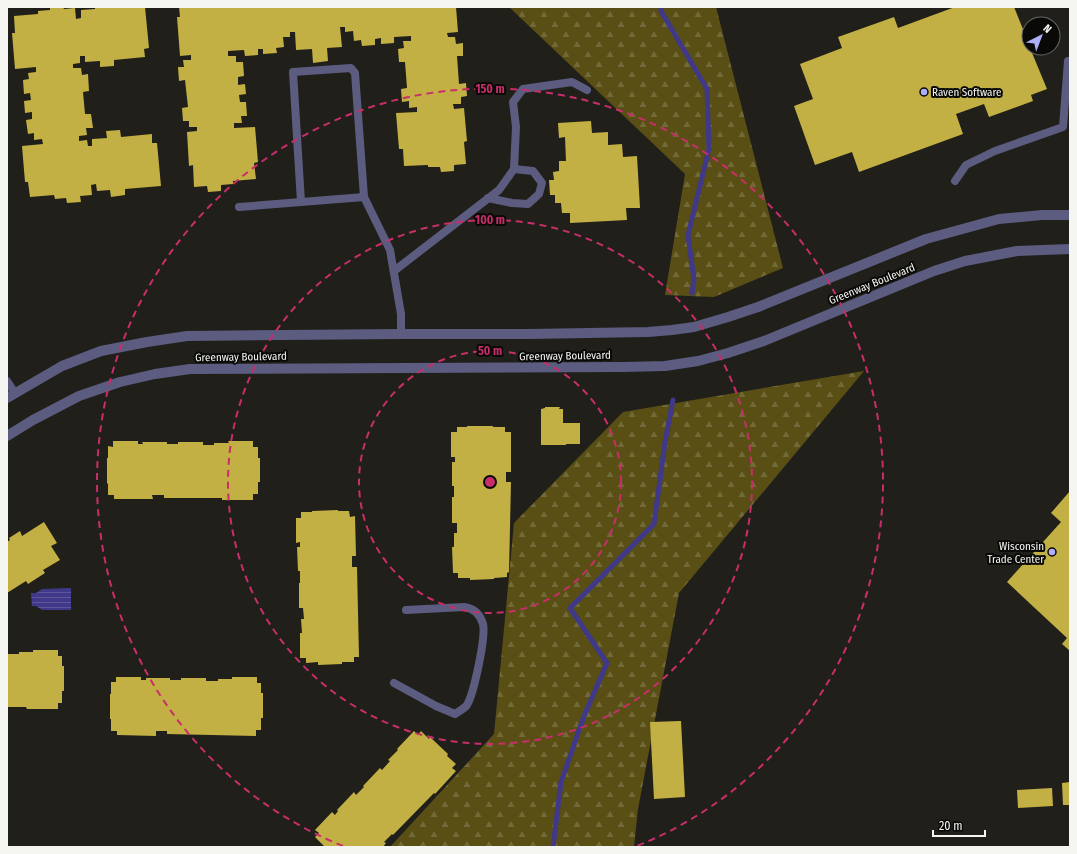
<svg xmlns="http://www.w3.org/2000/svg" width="1077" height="854" font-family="'Fira Sans Condensed',sans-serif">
	<defs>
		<pattern id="forest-firs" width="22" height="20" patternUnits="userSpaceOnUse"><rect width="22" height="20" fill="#594f15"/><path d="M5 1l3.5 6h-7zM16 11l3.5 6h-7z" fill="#716938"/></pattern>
		<pattern id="water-rules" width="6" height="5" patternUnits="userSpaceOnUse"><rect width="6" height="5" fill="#403888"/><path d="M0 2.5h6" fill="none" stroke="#5c5599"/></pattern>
	</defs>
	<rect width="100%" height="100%" fill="#201f1a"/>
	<g fill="url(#forest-firs)">
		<polygon points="509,7 716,7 783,268 714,297 665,295 685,174"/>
		<polygon points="864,371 679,593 638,809 634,847 390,847 494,734 514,523 623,412"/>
	</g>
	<polygon fill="url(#water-rules)" points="71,588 71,610 42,610 36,606 32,606 31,593 36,593 42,589"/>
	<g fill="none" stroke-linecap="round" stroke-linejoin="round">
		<g stroke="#403888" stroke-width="5">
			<polyline points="661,7 661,11 707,89 709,149 688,235 694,280 692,293"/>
			<polyline points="553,847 561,782 584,716 607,663 570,608 654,524 665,442 673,400"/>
		</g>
	</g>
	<g fill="#c3b044">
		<polygon points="50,7 63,7 64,9 75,8 76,19 81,18 81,10 95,9 95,7 109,7 109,8 145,7 149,48 144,49 145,57 114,60 114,66 100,67 100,61 85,62 85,56 80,56 80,63 73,64 73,68 81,68 82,75 88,74 89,91 83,92 85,114 91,114 93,128 86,128 87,135 79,136 79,141 87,140 88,146 92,146 92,139 107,138 106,131 120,130 121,137 152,134 152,143 157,143 161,186 125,189 125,195 111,197 110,190 97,191 96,184 91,185 92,195 80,196 81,202 67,203 66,198 55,199 54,195 30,197 28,182 25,182 22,146 43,144 42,139 34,140 34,133 28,134 26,120 32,119 32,112 25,113 24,101 31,100 30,93 24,94 23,80 29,79 28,73 36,72 36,67 15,69 12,33 15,33 14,16 38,14 38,11 50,10"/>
		<polygon points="179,7 456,7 458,32 447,33 448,37 455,37 456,44 463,43 463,56 457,56 459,84 466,83 467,96 461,97 461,104 453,104 454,109 464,108 467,141 464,142 466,164 454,165 454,171 441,172 440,167 428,167 428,165 404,166 403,149 399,149 396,113 417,112 417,107 409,108 409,101 402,102 401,89 407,88 405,62 399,62 398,49 404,48 403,41 411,41 411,36 394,37 394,43 381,44 381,38 375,39 375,45 362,46 361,40 354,41 353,31 345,32 345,27 340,27 342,47 327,48 328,61 313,63 312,49 296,50 295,32 290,32 290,37 283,37 284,47 276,48 277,53 263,54 263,49 258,49 258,55 245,56 244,50 228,51 228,56 236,56 236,62 243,62 244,76 238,77 238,85 245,84 246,94 239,95 240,102 246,102 247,116 241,116 242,123 234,123 234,128 255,127 258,162 254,163 256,179 233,181 233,184 221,185 221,191 208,192 207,186 194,187 193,165 189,166 187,132 197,131 197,127 189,127 189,121 183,121 182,108 188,107 185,80 179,81 178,67 184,67 183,60 191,60 191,55 180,56 177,17 180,17"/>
		<polygon points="955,7 1014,7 1029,44 1029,48 1030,48 1047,89 1031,95 1033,101 989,117 984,104 956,114 963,134 859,172 852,152 815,165 794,106 813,99 800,64 842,48 838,37 894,17 898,28"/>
		<polygon points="591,121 592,133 608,132 608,145 622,144 623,157 637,156 640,208 626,208 627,220 570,223 570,213 562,213 561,203 555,203 555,195 550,195 549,180 554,180 553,172 559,171 559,161 566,161 565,137 559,138 558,123"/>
		<polygon points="545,407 560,407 559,409 563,409 563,423 580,423 580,444 566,444 566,445 541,445 541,409 545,408"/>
		<polygon points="467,426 493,426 493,427 505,427 505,432 511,432 511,472 506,472 506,482 511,482 509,572 507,573 507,577 494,578 494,579 470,580 470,578 458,578 458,573 453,573 452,547 454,547 454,533 457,533 457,523 452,523 452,497 454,497 454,486 452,486 452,462 455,462 455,457 451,457 451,432 457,432 457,427 467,427"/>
		<polygon points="113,441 138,441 138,444 143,444 142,442 167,442 167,444 178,444 178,442 203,442 203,445 214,445 214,443 229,443 228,441 253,441 253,447 258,447 258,458 260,458 260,482 258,482 258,494 253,494 253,500 222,500 222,498 164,498 164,495 152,495 153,499 114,499 114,495 108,495 108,484 107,483 107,458 108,458 108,446 113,447"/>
		<polygon points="1070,491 1070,651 1062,644 1067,638 1007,582 1061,522 1051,513"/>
		<polygon points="338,510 338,511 349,511 350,517 355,516 356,556 352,556 352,567 357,567 359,657 354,657 354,662 342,662 342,664 318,665 318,662 306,663 306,658 300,658 300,633 302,633 301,619 304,619 303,608 299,608 299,583 300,583 300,571 298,571 297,547 300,547 300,542 296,543 296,518 301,518 301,512 312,512 312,511"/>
		<polygon points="44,522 57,543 51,546 60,560 43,570 45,573 28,584 26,581 7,593 7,542 10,540 9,538 20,531 22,536"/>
		<polygon points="33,650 58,650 58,656 62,656 62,666 64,666 64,691 62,691 62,703 58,703 58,709 27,709 26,707 7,707 7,654 19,654 19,652 33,652"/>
		<polygon points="116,677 141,677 141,680 146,680 146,678 170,678 170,680 181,680 181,678 206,678 206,681 218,681 218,679 232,679 232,677 257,677 257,683 261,683 261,693 263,693 263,718 261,718 261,730 256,730 256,736 167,734 167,731 156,731 156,736 117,735 117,731 111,731 111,719 110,719 110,694 111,694 111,682 116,682"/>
		<polygon points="681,721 685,797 654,799 650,722"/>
		<polygon points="414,731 418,735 421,731 429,739 430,737 448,754 447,756 456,764 452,768 456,771 435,794 434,793 393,835 392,834 384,842 386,843 383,847 325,847 315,837 319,833 315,830 332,812 335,815 338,811 337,810 354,792 356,795 364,787 363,786 380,768 382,770 390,761 388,760 398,750 397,749"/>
		<polygon points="1070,782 1070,805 1063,805 1062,783"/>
		<polygon points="1052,788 1053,806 1018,808 1017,790"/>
	</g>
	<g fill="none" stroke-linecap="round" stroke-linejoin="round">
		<g stroke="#5b5c80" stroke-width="8">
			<polyline points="955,181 966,165 995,151 1063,127 1068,61"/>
			<polyline points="488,198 512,203 528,204 539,194 542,183 533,171 514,169"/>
			<polyline points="301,202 293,72 351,68 355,73 364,197"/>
			<polyline points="239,207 364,197 390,250 401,314 401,334"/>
			<polyline points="394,271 499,190 514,169 516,127 513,102 523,89 572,82 587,90"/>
			<polyline points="7,381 15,393"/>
			<path d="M 394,683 L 436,706 L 455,714 C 459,711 464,709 467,705 C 474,693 486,637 483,624 C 480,614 473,608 464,607 L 406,610"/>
		</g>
		<g stroke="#5b5c80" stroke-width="10">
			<polyline points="7,398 62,366 101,351 147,342 187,336 401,334 529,334 648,332 672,330 694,327 728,317 758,307 926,239 999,219 1042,215 1070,215"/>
			<polyline points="7,436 33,420 79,396 120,382 155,374 190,369 623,367 665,366 698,361 728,353 764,341 934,271 965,261 1017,251 1070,249"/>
		</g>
	</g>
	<g fill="none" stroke="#c72e6a" stroke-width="2" stroke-dasharray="7 5">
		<circle cx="490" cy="482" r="131"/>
		<circle cx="490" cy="482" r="262"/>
		<path d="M343 846A393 393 0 1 1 637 846"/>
	</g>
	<g fill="#aeaefb" stroke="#090907" stroke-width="1.5">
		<circle cx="924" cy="92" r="4"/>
		<circle cx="1052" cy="552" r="4"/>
	</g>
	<g text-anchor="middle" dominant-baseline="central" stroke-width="4" stroke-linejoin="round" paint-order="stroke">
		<g font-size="11" fill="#f5f5f1" stroke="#090907" text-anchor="start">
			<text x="932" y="92">Raven Software</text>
			<text x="1044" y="546" text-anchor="end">Wisconsin<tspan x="1044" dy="13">Trade Center</tspan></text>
		</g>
		<g font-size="11" fill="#f5f5f1" stroke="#090907">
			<text transform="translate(872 284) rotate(-22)">Greenway Boulevard</text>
			<text transform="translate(565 356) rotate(-1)">Greenway Boulevard</text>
			<text transform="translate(241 357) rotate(-1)">Greenway Boulevard</text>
		</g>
	</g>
	<circle cx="490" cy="482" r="6" fill="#c72e6a" stroke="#090907" stroke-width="2"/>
	<g font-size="12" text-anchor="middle" font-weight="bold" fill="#c72e6a" stroke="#090907" stroke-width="4" stroke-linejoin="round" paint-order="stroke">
		<text x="490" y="93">150 m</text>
		<text x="490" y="224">100 m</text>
		<text x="490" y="355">50 m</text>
	</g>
	<rect width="1077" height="854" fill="none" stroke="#f5f5f1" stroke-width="16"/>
	<g transform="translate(1041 36) rotate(42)"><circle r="19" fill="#090907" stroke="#676765"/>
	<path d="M0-3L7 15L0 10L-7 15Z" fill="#aeaefb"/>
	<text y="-6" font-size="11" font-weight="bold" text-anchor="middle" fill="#f5f5f1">N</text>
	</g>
	<path d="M933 830v6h52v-6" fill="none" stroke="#f5f5f1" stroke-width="2"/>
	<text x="939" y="830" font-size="12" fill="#f5f5f1" stroke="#090907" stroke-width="3" paint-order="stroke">20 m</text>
</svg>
